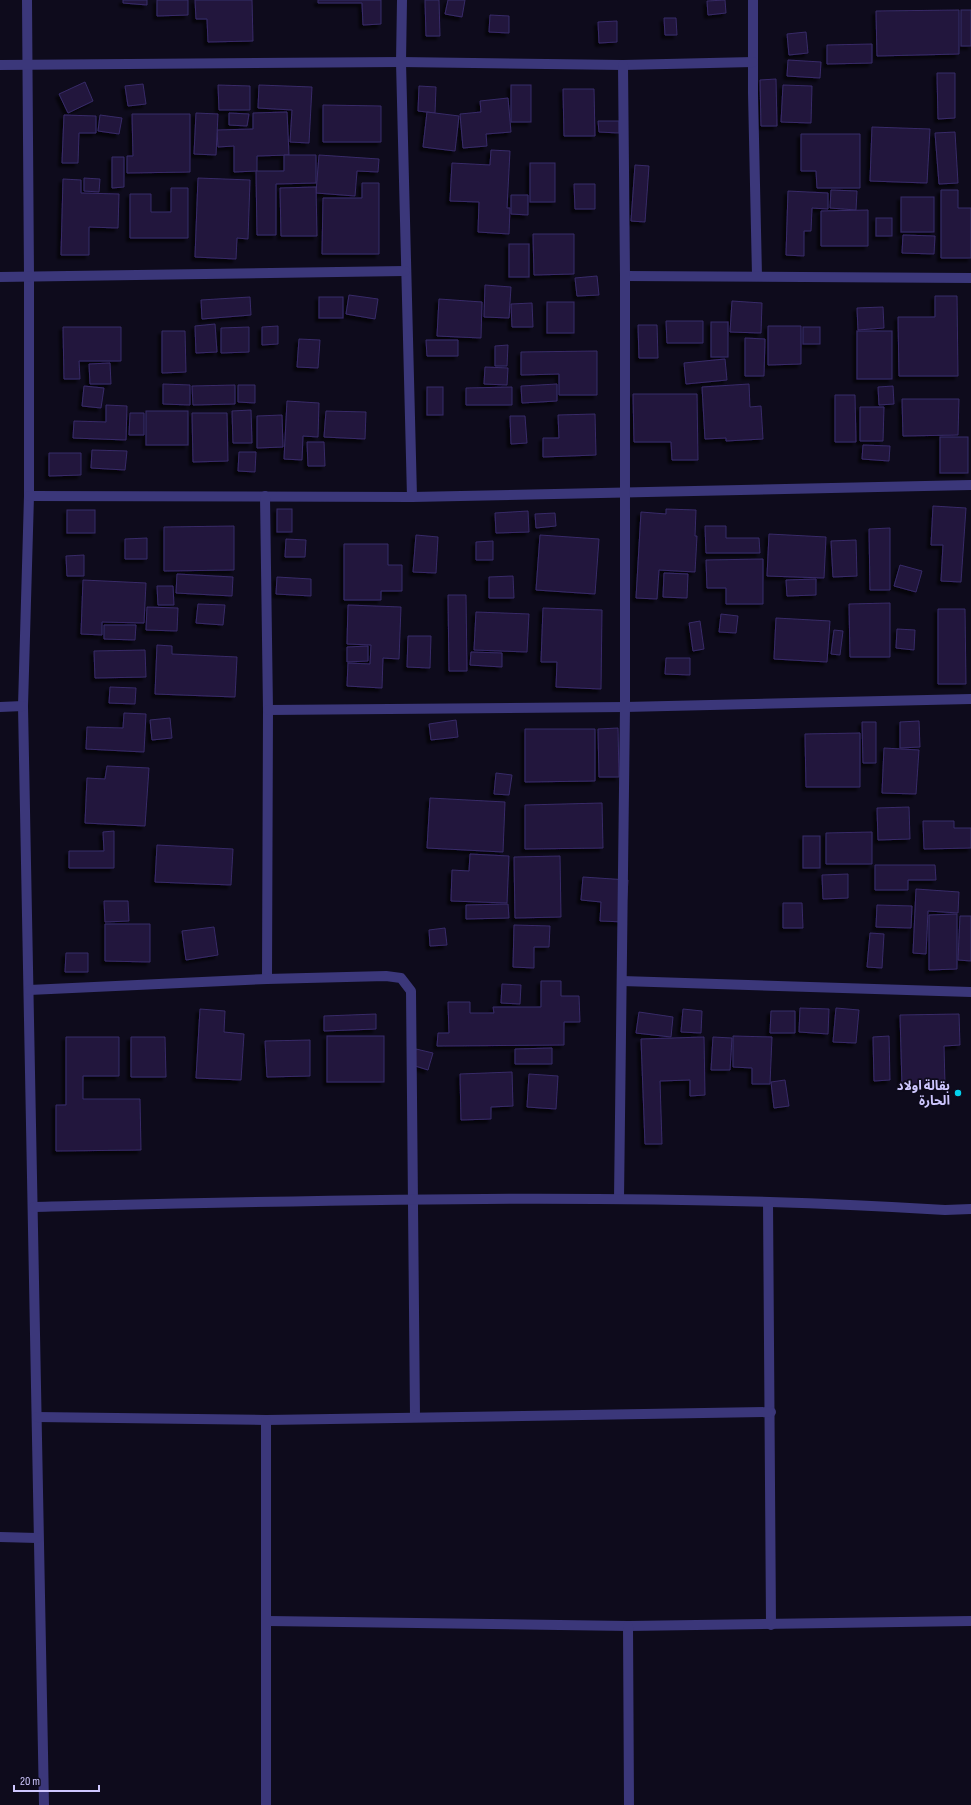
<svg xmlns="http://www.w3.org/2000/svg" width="971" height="1805" font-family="'Sofia Sans Condensed','Noto Sans Arabic',sans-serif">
	<defs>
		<filter id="shadow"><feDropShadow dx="-3.5" dy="3.5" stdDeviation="1" flood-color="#0009"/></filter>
	</defs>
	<rect width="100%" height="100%" fill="#0e0b1c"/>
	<g fill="#20183c" stroke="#382a68" filter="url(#shadow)">
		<polygon points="123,0 147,0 147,5 123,3"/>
		<polygon points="157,0 188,0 188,15 157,16"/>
		<polygon points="195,0 252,0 253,41 208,42 207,19 196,19"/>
		<polygon points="318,0 381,0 381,24 363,25 362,3 318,3"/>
		<polygon points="425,0 439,0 440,36 426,36"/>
		<polygon points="448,0 465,0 462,17 445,14"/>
		<polygon points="725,0 726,13 708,15 707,1"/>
		<polygon points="959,10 959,54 877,56 876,11"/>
		<rect x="961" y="10" width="10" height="36"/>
		<polygon points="490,15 509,16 509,33 489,32"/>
		<polygon points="664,18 676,18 677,35 665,35"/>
		<polygon points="617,21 617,42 599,43 598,22"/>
		<polygon points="806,32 808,53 789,55 787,34"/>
		<polygon points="872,44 872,63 827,64 827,45"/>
		<polygon points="788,60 821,62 820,78 787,76"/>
		<polygon points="937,73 955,73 955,118 938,119"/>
		<polygon points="776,79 777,126 761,126 760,80"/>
		<polygon points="85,82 93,101 68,113 59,94"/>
		<polygon points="143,84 146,104 128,106 125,86"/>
		<polygon points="218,85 250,86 250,110 219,110"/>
		<polygon points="259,85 312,87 309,143 290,142 292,110 258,108"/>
		<rect x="511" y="85" width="20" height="37"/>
		<polygon points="783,85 812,86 811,123 781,122"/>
		<polygon points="419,86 436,87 435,113 418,111"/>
		<polygon points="563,89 594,89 595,136 564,136"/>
		<polygon points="508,98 511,132 486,134 487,146 463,148 460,114 481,112 480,101"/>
		<polygon points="323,105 381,106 381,142 323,142"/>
		<polygon points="287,112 289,155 257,156 257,171 234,172 234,146 218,147 217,130 253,129 253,113"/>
		<polygon points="427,112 459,116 455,151 423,147"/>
		<polygon points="196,113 218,114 216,155 194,154"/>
		<polygon points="229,113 249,114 247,126 229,125"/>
		<polygon points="132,114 190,114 190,172 127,173 127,156 133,156"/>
		<polygon points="64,115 96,116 96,133 79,133 78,163 62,163"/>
		<polygon points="100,115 122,118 119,134 98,131"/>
		<polygon points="598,121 619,121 619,133 599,132"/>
		<polygon points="872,127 930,129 927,183 870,181"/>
		<polygon points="955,132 958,183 939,184 935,133"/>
		<polygon points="801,134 860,134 860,188 817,188 816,171 801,171"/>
		<polygon points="491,150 510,151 507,208 510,208 509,234 478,232 479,202 450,201 452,163 490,165"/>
		<polygon points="284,155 316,155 316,183 276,184 276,235 257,235 256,171 284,171"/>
		<polygon points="319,155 379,159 378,172 357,171 355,196 316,193"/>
		<polygon points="112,157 124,157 124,187 112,188"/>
		<rect x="530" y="163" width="25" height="39"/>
		<polygon points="635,165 649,166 645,222 631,221"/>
		<polygon points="84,178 100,179 99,192 84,191"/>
		<polygon points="198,178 250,180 248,239 237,238 236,259 195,257"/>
		<polygon points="63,179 81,180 81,193 119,194 118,228 89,227 89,255 61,255"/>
		<polygon points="362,183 379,183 379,254 322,254 323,198 362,198"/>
		<polygon points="574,184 595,184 595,209 575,209"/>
		<polygon points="316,187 317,236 281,236 280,188"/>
		<polygon points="171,188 188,188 188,238 130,238 130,194 151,194 151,212 171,212"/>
		<polygon points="831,190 857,191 856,210 830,208"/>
		<polygon points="941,190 958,190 958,208 971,208 971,258 941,258"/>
		<polygon points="788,191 828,193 828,209 812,208 811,231 804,231 804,256 786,255"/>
		<polygon points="511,195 528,195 528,215 511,214"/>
		<rect x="901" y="197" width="33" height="35"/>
		<polygon points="868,210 868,246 821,246 821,211"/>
		<rect x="876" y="218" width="16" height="18"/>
		<polygon points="533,234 574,234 574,274 534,275"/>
		<polygon points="903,235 935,236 934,254 902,253"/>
		<rect x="509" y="244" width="20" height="33"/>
		<polygon points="597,276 599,295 577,296 575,278"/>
		<polygon points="485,285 511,287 509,318 484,317"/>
		<polygon points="349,295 378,299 375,319 346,314"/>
		<polygon points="935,296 957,296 958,376 899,376 898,317 935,317"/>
		<polygon points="250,297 251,315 202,319 201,300"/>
		<rect x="319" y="297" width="24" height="21"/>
		<polygon points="439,299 482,302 481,338 437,336"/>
		<polygon points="732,301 762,303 761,333 730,332"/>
		<rect x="547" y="302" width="27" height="31"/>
		<polygon points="532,303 533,327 512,327 511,304"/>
		<polygon points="883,307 884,328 858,330 857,308"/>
		<polygon points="666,321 703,321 703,343 667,343"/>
		<rect x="711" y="322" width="17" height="35"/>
		<polygon points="215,324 217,352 196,353 195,326"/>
		<polygon points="638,325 657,325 658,358 639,358"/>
		<polygon points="278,326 278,344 262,345 262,327"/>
		<polygon points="768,326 801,326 801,364 768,365"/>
		<polygon points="63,327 121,327 121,361 79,361 80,379 64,379"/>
		<polygon points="249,327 249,352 221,353 221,328"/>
		<rect x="803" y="327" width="17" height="17"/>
		<polygon points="162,331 185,331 186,372 162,373"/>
		<rect x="857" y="331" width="35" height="48"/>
		<polygon points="745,338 765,339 764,376 745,376"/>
		<polygon points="299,339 320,340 318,368 297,367"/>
		<polygon points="426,340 458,340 458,356 427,356"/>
		<polygon points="508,345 507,366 495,366 495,346"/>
		<polygon points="597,351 597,395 559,395 559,374 521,375 521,352"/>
		<polygon points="725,359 727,380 686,384 684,363"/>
		<polygon points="110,363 111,384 90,384 89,364"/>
		<polygon points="485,367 508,368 507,385 484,384"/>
		<polygon points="163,384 190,385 190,405 163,404"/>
		<polygon points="557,384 557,401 522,403 521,386"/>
		<polygon points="749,384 750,407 761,406 763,439 726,441 726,438 705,439 702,387"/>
		<polygon points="235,385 235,404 193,405 192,386"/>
		<polygon points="238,385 255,385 255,403 238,402"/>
		<polygon points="84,386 104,388 101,408 82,406"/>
		<polygon points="893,386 894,404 879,405 878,387"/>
		<rect x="427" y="387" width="16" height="28"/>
		<polygon points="512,387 512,405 466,405 466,388"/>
		<polygon points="633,394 697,394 698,460 672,460 671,442 634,442"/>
		<polygon points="835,395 855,395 856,442 835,442"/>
		<polygon points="902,399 959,399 958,435 903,436"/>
		<polygon points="287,401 319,403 318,437 303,436 302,460 284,459"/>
		<polygon points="106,405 127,406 126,440 73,438 74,421 106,422"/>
		<polygon points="860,407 884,407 883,441 860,441"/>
		<polygon points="251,410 252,443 233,443 232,411"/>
		<rect x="146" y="411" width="42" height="34"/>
		<polygon points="326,411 366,412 365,439 324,437"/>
		<polygon points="130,413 144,413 144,435 129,435"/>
		<polygon points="192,413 227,413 228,461 193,462"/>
		<polygon points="595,414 596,455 543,457 543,438 559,438 558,415"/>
		<polygon points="282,415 283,447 257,448 257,416"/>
		<polygon points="510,416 525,416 527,443 511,444"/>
		<rect x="940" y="437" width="28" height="36"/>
		<polygon points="307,442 324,442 325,466 308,466"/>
		<polygon points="863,445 890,446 889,461 862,459"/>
		<polygon points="92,450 127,451 125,470 91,468"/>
		<polygon points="239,452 256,452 255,472 238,471"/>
		<polygon points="49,453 81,453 81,475 49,476"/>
		<polygon points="933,506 966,508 961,582 941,581 943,545 931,545"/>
		<rect x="277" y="509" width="15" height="23"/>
		<polygon points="666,509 696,510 695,536 697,536 695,572 659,570 657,599 636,598 641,512 666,514"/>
		<rect x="67" y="510" width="28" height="23"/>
		<polygon points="528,511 529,532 496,533 495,513"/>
		<polygon points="555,513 556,526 536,528 535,514"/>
		<polygon points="234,526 234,570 164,571 164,527"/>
		<polygon points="705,526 726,526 726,538 759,538 760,553 706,553"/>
		<polygon points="890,528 890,590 870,590 869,529"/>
		<polygon points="769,534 826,537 824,578 767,576"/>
		<polygon points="416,535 438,537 436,573 413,572"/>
		<polygon points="540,535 599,539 595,594 536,590"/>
		<polygon points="147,538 147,559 125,559 125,539"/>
		<polygon points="286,539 306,540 305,557 285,557"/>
		<polygon points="856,540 857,576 833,577 831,541"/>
		<polygon points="493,541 493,560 476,560 476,542"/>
		<polygon points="344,544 388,544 388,565 402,565 402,591 381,591 381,600 344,600"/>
		<polygon points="84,555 84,576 67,576 66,556"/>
		<polygon points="763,559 763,604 726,604 726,588 707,588 706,560"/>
		<polygon points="900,565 922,571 916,592 894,586"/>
		<polygon points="664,573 688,574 687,598 663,597"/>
		<polygon points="177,574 233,577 232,596 176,593"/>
		<polygon points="513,576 514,598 489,598 489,577"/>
		<polygon points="277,577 311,579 311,596 276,594"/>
		<polygon points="816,579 816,595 787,596 786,580"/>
		<polygon points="83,580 146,583 144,623 102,622 102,635 81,634"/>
		<polygon points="157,586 173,586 174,605 158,605"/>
		<polygon points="448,595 466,595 467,671 449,671"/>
		<polygon points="890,603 890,657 850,657 849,604"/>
		<polygon points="198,604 225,605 223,625 196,623"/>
		<polygon points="348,605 401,607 399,659 383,658 382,688 347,686 348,663 370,664 371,645 347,644"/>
		<polygon points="147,607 178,608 177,631 146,630"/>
		<polygon points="543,608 602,610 601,689 556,687 557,662 541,662"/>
		<polygon points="938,609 965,609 966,684 938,684"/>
		<polygon points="476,612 529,614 527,652 474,650"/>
		<polygon points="721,614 738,616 736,633 719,632"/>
		<polygon points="776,618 830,621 827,662 774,659"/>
		<polygon points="700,621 704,649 693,651 689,623"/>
		<polygon points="104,625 136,625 135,640 104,639"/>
		<polygon points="897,629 915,630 914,650 896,648"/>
		<polygon points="834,630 843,631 840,655 831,654"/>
		<polygon points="408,636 431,636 430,668 407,667"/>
		<polygon points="157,645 172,646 172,654 237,657 235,697 155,694"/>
		<polygon points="368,646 368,661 347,662 347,647"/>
		<polygon points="145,650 146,677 95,678 94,651"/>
		<polygon points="471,652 502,653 502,667 470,665"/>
		<polygon points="666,658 690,658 690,675 665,674"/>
		<polygon points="110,687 136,688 135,704 109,703"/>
		<polygon points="124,713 146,714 144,752 86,749 87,727 123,728"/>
		<polygon points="170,718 172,738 152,740 150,720"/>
		<polygon points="456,720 458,737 431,740 429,724"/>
		<polygon points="919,721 920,747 900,748 900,722"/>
		<polygon points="862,722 876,722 876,763 863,763"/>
		<polygon points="618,728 619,777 599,777 598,729"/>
		<polygon points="525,729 595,729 595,781 525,782"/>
		<polygon points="860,733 860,787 806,787 805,734"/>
		<polygon points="884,748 919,750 916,794 882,793"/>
		<polygon points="107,766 149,768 145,826 85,823 87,778 105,779"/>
		<polygon points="496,773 512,775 509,795 494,794"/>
		<polygon points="430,798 505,802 503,852 427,848"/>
		<polygon points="602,803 603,848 525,849 525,805"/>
		<polygon points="909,807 910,839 878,840 877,808"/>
		<polygon points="923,821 954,821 954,828 971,828 971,848 924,849"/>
		<polygon points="114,831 114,868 69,868 69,851 104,851 103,832"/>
		<polygon points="872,832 872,864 826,864 826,833"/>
		<rect x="803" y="836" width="17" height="32"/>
		<polygon points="157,845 233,849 231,885 155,882"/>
		<polygon points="470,854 509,856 507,903 451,901 452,870 469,871"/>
		<polygon points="560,856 561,917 515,918 514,857"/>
		<polygon points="875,865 935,865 936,880 908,880 908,890 875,890"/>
		<polygon points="848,874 848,898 823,899 822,875"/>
		<polygon points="583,877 628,880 625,922 600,921 601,902 581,900"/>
		<polygon points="916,889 959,892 958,913 928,911 926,954 913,953"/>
		<polygon points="104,901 128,901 129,921 105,922"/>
		<polygon points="783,903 802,903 803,928 783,928"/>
		<polygon points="508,904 509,918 466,919 466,905"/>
		<polygon points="877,905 912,906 911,928 876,927"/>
		<polygon points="957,914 957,969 929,970 929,915"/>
		<polygon points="960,916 971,916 971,961 958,960"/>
		<polygon points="105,924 150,924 150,962 105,961"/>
		<polygon points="514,925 550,926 549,947 534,947 534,968 513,967"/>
		<polygon points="214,927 218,955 186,960 182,931"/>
		<polygon points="445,928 447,945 430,946 429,930"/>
		<polygon points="870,933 884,934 882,968 867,967"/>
		<polygon points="66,953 88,953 88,972 65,972"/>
		<polygon points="541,981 561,981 561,996 579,996 580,1022 564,1022 564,1045 437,1046 438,1033 449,1033 448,1002 470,1002 470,1013 494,1013 493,1007 541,1007"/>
		<polygon points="502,984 521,985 520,1004 501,1003"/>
		<polygon points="800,1008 829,1009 828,1034 799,1032"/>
		<polygon points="836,1008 859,1010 856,1043 833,1042"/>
		<polygon points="200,1009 225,1011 224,1032 244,1034 241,1080 196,1078"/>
		<polygon points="683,1009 702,1011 701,1033 681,1032"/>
		<polygon points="771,1011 795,1011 795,1033 770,1033"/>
		<polygon points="639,1012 673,1017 671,1037 636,1033"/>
		<polygon points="376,1014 376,1029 324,1031 324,1016"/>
		<polygon points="959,1014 960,1045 944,1046 945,1085 902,1086 900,1015"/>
		<rect x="327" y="1036" width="57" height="46"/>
		<polygon points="733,1036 772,1037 770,1084 752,1084 752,1068 733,1067"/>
		<polygon points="889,1036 890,1080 874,1081 873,1037"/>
		<polygon points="66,1037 119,1037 119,1076 83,1076 83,1099 140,1099 141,1150 56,1151 56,1105 66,1105"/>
		<polygon points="131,1037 165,1037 166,1077 131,1077"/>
		<polygon points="704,1037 705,1095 690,1096 690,1080 660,1081 662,1144 645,1144 641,1039"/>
		<polygon points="713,1037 732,1038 730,1070 711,1070"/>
		<polygon points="310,1040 310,1076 267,1077 265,1041"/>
		<polygon points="552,1048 552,1064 515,1064 515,1049"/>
		<polygon points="416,1049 433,1053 428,1070 412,1065"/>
		<polygon points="512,1072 513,1106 491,1107 491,1119 461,1120 460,1074"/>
		<polygon points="529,1074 558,1076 556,1109 527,1107"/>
		<polygon points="785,1080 789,1106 774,1108 771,1082"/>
	</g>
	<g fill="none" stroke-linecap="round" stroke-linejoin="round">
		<g stroke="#3b377a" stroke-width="10">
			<polyline points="27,0 29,276 29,496 23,706 44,1805"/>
			<polyline points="402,0 401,62 412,497"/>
			<polyline points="753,0 753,93 757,276"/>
			<polyline points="0,65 401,62 623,65 753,62"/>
			<polyline points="625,276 971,278"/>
			<polyline points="0,277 405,271"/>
			<polyline points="29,496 412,497 971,485"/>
			<polyline points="265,496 268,710 267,979"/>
			<polyline points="0,707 23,706"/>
			<polyline points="268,710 625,707 971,699"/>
			<polyline points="622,981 971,992"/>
			<polyline points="29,990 267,979 386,976 401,978 411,991 415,1417"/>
			<polyline points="619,1199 625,707 625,276 623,65"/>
			<polyline points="768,1202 771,1625"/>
			<path d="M 34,1207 C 337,1200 642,1191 945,1210 L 971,1209"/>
			<polyline points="37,1417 266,1420 771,1412"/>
			<polyline points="0,1537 37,1538"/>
			<polyline points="268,1621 628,1626 971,1621"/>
			<polyline points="628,1626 629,1805"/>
			<polyline points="266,1805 266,1420"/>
		</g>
	</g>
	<circle fill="#03d1ed" stroke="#0e0b1c" stroke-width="1.5" cx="958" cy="1093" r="4"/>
	<g text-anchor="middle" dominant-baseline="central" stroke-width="3.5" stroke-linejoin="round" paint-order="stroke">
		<g font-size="13" font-weight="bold" fill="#cec7fe" stroke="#0e0b1c" text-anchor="end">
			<text x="950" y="1086">بقالة اولاد<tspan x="950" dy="15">الحارة</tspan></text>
		</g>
	</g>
	<path d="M14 1785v6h85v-6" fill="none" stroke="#cec7fe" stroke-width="2"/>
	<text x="20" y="1785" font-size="12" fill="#cec7fe" stroke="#0e0b1c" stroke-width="3" paint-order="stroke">20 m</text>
</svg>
